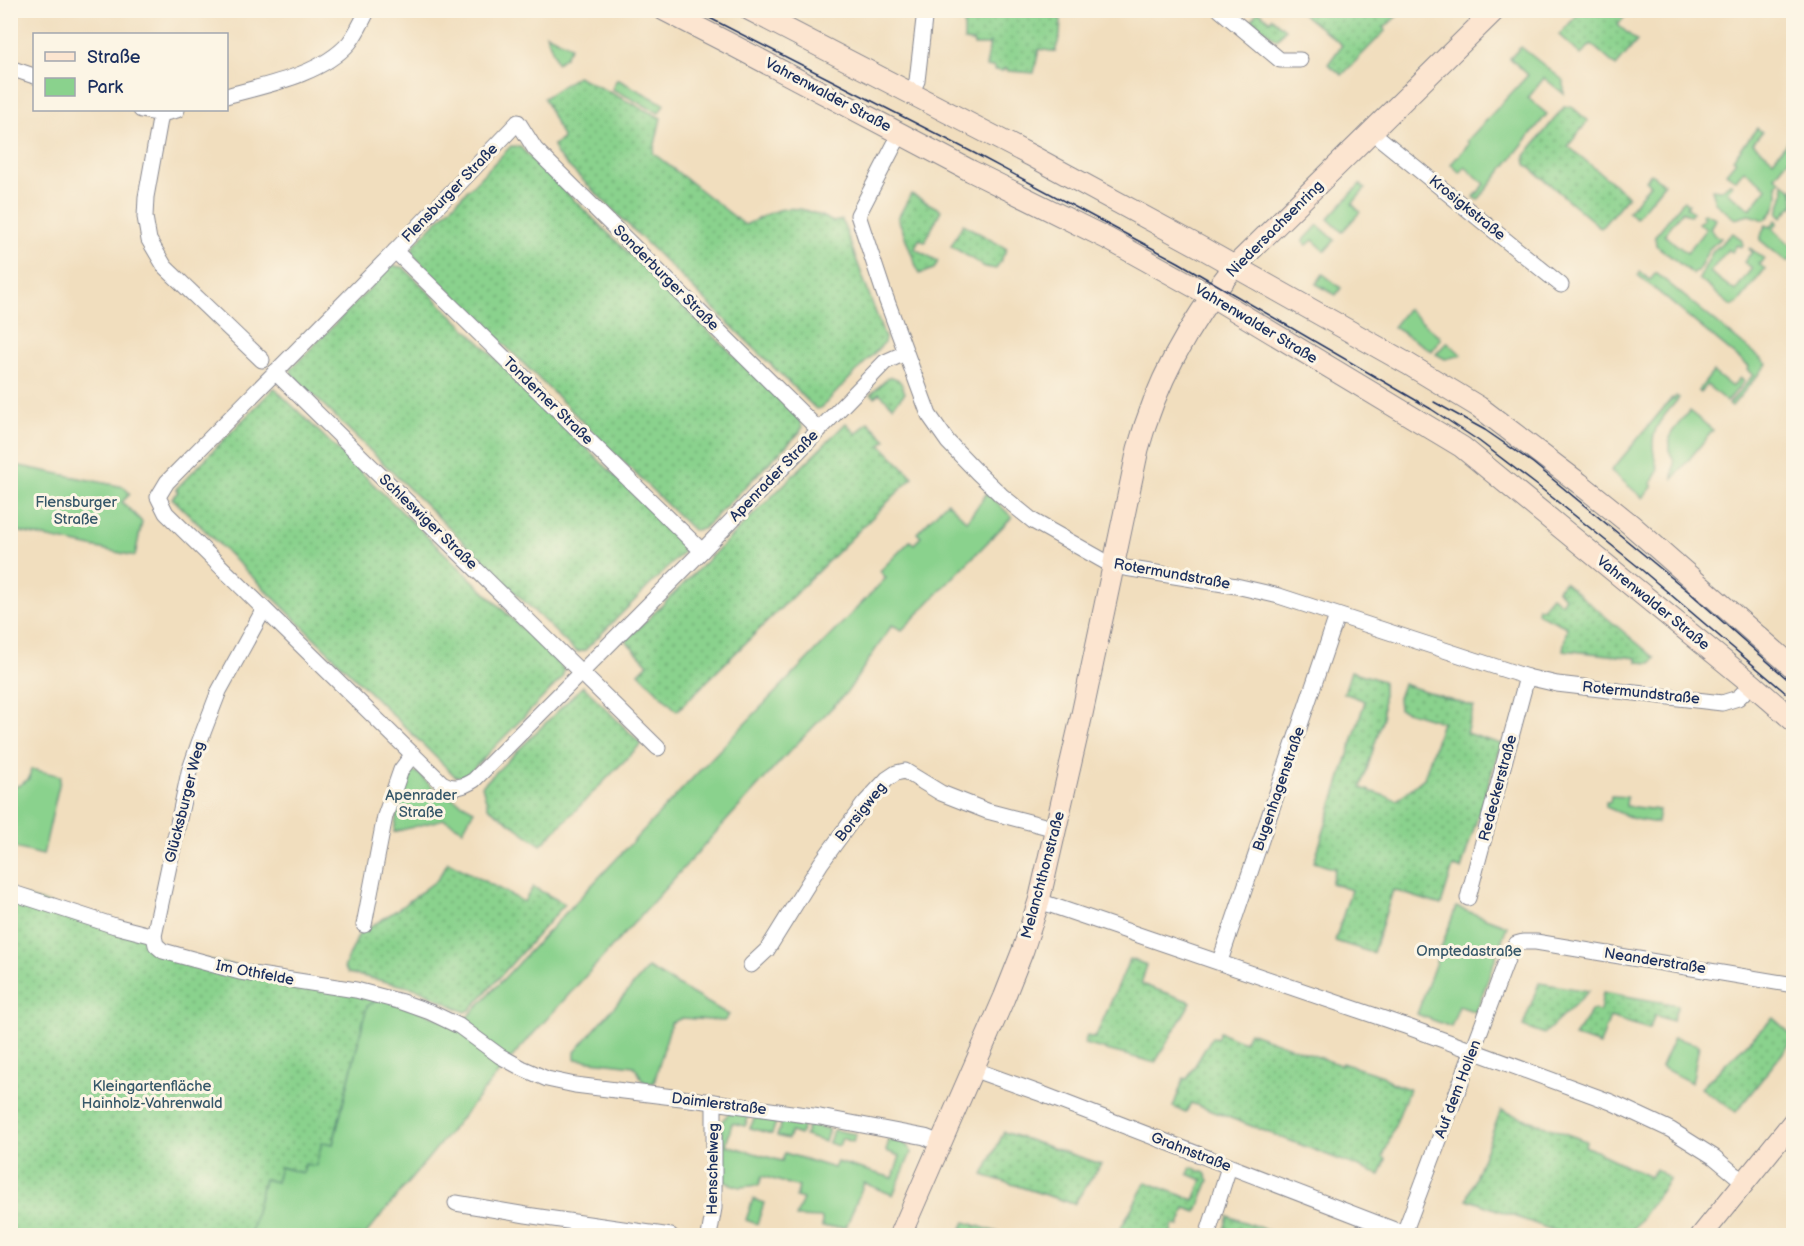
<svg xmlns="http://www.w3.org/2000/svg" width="1804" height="1246" font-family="'Balsamiq Sans',sans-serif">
	<defs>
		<pattern id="garden-dots" width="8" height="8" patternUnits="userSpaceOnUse" patternTransform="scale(1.5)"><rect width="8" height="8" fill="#8ad28d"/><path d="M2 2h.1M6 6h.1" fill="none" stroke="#70ab76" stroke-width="1.8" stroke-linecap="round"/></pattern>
	</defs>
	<rect width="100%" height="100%" fill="#fcf5e5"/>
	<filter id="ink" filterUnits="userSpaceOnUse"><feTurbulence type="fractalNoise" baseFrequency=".0167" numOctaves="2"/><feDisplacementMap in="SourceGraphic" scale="12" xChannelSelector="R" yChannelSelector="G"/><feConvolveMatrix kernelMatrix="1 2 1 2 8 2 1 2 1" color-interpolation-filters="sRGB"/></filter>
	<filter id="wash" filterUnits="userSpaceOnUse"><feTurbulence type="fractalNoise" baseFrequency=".008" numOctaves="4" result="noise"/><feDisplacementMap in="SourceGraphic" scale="24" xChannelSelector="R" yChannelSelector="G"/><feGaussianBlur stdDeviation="1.35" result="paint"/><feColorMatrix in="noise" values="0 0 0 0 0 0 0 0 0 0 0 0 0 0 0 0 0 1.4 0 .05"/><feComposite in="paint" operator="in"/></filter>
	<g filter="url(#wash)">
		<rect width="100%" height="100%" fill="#f1debe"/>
		<g fill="#8ad28d" stroke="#528076" stroke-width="1.5">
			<polygon points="546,34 571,46 565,57 557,63"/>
			<polygon points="1521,47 1564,81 1564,94 1544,78 1528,98 1547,114 1478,200 1474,197 1485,184 1465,167 1460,173 1451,164 1469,144 1467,141 1528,75 1510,58"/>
			<polygon points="617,79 664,104 659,113 612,89"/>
			<path d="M 1757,128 L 1762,132 L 1753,143 L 1773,160 L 1793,135 L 1793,154 L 1775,176 L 1780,181 L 1777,185 C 1780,200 1776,210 1765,220 L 1749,215 L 1735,219 L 1714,202 L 1714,196 L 1712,189 L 1721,190 L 1730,183 L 1732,185 L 1727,192 L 1750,209 L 1767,188 L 1744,170 L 1736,180 L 1726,173 L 1736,161 L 1733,159 Z"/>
			<polygon points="1651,174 1664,184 1636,218 1628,212 1650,184 1645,180"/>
			<polygon points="1783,183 1792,190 1793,189 1794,207 1792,206 1782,217 1778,213 1784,193"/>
			<polygon points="1360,184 1365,189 1352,204 1360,212 1342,232 1328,219"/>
			<polygon points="1684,200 1689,204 1687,207 1693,212 1690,216 1682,211 1664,235 1687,253 1706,229 1698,223 1704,219 1702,215 1704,213 1716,218 1710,228 1714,235 1721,238 1709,249 1698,271 1693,274 1656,245 1655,236"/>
			<polygon points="1776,220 1778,222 1773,229 1793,247 1793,259 1787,262 1760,240 1763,230 1766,225 1770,227"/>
			<polygon points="1318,225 1335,240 1325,251 1313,240 1307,245 1303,241"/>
			<polygon points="1733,233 1741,239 1743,245 1741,247 1737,245 1732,252 1728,249 1710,272 1735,291 1752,268 1744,262 1752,252 1749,249 1750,248 1764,259 1759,264 1765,269 1738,303 1731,306 1699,279 1713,251"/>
			<polygon points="1640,272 1650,280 1656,273 1767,364 1732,406 1729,404 1753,375 1747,370 1749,367 1638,275"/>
			<polygon points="1323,274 1341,288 1336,295 1316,284"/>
			<polygon points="1407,309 1441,338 1432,351 1393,327"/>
			<polygon points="1447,342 1462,355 1445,359 1436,354"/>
			<polygon points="1713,372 1732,387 1740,378 1744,381 1727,402 1707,385 1700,393 1698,391"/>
			<path d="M 1676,396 L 1679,398 C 1656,425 1646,434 1658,470 L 1651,484 L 1653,486 L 1643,498 L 1611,471 L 1672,398 L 1674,399 Z"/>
			<polygon points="1689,411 1713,430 1673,479 1674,461 1669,450 1669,441 1672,432"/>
			<polygon points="15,465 124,487 130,494 122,502 142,522 135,556 11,530 11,486"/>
			<polygon points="987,493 1012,517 902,630 892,625 848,691 788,753 505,1065 365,1235 250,1236 264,1179 280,1167 303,1173 305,1164 322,1141 333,1144 367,1006 383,996 459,1026 704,766 886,578 880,571 910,541 914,544 921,537 917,533 947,502 967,521"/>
			<polygon points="31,769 61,776 43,855 11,847 11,787 18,786 29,779"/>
			<polygon points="412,771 418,773 432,787 474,810 463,830 444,819 394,832 399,801"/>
			<polygon points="1611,796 1627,797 1626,806 1659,810 1657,823 1634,819 1606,807 1606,802 1610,802"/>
			<polygon points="1456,907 1507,926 1476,1012 1459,1006 1451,1027 1417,1014"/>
			<polygon points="648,968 729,1015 724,1021 682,1018 671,1023 654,1083 644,1082 634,1066 575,1059 575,1052"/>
			<polygon points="1674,1038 1699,1045 1692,1083 1661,1067"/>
			<path d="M 736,1112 L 749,1116 L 745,1126 L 732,1123 L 726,1145 L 782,1161 L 785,1153 L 834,1168 L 837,1162 L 893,1178 L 900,1156 L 886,1151 L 889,1140 C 898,1142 909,1142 911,1153 L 893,1195 L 864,1183 L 846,1227 L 822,1227 L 822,1218 L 796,1217 L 803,1199 L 796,1197 L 799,1187 L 762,1176 L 759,1185 L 740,1187 L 721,1181 L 722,1121 L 729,1113 Z"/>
			<polygon points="755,1117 776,1122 772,1134 750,1128"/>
			<polygon points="782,1122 804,1125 800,1135 791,1132 788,1139 777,1136"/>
			<polygon points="808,1125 829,1129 825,1142 805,1136"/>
			<polygon points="833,1130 856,1134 853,1142 842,1138 839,1146 829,1143"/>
			<polygon points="753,1199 764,1203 757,1224 746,1220"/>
		</g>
		<g fill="url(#garden-dots)" stroke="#528076" stroke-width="1.5">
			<polygon points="964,11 1048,11 1061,19 1060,36 1055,52 1039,49 1034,73 1008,71 1007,69 1003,69 1003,71 994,70 994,67 986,67 990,42 989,45 974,45 973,42 964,41"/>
			<polygon points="1258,11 1270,21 1272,18 1285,29 1277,40 1252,20"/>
			<polygon points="1395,11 1399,14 1384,28 1386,30 1342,75 1328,64 1342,45 1299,11"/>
			<polygon points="1581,11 1629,11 1618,25 1637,41 1616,66 1591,44 1581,55 1559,35"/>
			<path d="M 577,76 L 661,118 L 653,153 L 745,225 C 757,220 771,210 784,209 C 801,206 819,214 833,222 L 842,220 L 885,338 L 884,343 L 821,408 L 816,409 L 557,155 L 553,145 L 563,139 L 544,98 Z"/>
			<polygon points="1564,107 1572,107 1588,121 1568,146 1628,196 1601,228 1526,164 1525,156"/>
			<polygon points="511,146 520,147 537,164 800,420 802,427 800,432 703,529 693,530 413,255 412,250 416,243"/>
			<polygon points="911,194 941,210 925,242 919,239 915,249 938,261 934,269 919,274 898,218"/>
			<polygon points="963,224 1007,249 996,269 985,267 951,246"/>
			<polygon points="392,266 403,267 684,544 683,552 585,650 579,652 574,650 293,375 291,371 292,368"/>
			<path d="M 889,377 C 900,377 902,384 905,393 L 893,406 L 879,393 L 875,397 L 871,394 Z"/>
			<polygon points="274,388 564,669 562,678 467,775 463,777 455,776 172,498 178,492 176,489"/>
			<polygon points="868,422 886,440 881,445 913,477 677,711 639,673 648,664 626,641 846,423 856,434"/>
			<polygon points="1564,582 1655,658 1651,663 1637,662 1637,658 1563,650 1567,627 1537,613 1538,607 1541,609 1552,596 1561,603 1565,597 1557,590"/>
			<polygon points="1351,671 1383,681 1383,718 1361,788 1397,800 1424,778 1442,722 1399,709 1398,698 1403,684 1474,707 1466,733 1501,744 1461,869 1453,867 1441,905 1393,890 1373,953 1335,941 1351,890 1331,883 1335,869 1314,862 1365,701 1344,693"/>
			<polygon points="583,686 641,744 541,845 488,807 482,786"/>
			<polygon points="448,862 524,902 533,887 565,904 470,1010 465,1012 418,989 348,973 344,968 359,934 397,910 437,880"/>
			<polygon points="10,892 154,936 163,951 383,996 367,1006 333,1144 322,1142 316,1166 305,1164 303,1173 280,1167 276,1182 264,1179 250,1235 11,1235"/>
			<polygon points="1130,959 1147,965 1141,984 1191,1002 1155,1063 1084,1044 1087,1036 1095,1038"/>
			<polygon points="1539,983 1589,991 1544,1034 1523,1026"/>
			<polygon points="1603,992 1678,1005 1672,1021 1655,1015 1649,1029 1610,1017 1600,1045 1574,1036 1592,1010 1600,1011"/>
			<polygon points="1773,1018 1793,1036 1793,1040 1736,1112 1701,1088"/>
			<polygon points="1220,1032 1244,1042 1249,1032 1340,1065 1342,1063 1383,1076 1392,1083 1409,1089 1383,1157 1386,1159 1380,1175 1191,1103 1186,1112 1173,1107 1184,1078 1187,1079 1212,1037 1217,1039"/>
			<polygon points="1501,1110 1586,1141 1585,1146 1650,1177 1655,1169 1670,1179 1629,1235 1566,1235 1467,1199"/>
			<polygon points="1004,1132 1101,1164 1074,1204 983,1175"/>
			<polygon points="1191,1167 1205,1173 1209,1180 1197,1212 1185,1208 1179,1226 1173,1225 1170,1235 1117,1235 1146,1182 1194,1200 1202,1180 1188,1174"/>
			<polygon points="1228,1216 1280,1235 1239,1235 1224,1230"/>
			<polygon points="965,1222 1006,1235 958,1235"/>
		</g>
	</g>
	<g filter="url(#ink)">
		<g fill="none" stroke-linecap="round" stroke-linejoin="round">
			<defs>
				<g id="street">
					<polyline points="1220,10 1280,60 1300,60"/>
					<polyline points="10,68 34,76"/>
					<polyline points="911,93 917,81 925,10"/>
					<path d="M 226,96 C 266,85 321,75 349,43 C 357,33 362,21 368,10"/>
					<polyline points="141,110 161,114 177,110"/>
					<polyline points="161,114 146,197 145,217 149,240 165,267 262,360"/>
					<polyline points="1372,132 1561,285"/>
					<polyline points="900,134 858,215 884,293 929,415 948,442 977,472 1001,495 1033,521 1113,566 1236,586 1279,596 1527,677 1557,684 1722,703 1738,698 1752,684"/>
					<polyline points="395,251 702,551"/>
					<polyline points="275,372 658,748"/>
					<path d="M 819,430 L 535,149 L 518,122 L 395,251 L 167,482 L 158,497 L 166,513 L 442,783 C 454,790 463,787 474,780 L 702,551 L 885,362 L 905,353"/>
					<polyline points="264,609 219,691 199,743 189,772 154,936 156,945 163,951 240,972 356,990 402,1002 430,1012 459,1026 500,1056 522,1068 547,1079 575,1085 714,1102 820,1117 925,1137 940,1143"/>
					<polyline points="10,892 115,926 154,936"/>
					<polyline points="1468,898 1527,677"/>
					<polyline points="1039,901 1408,1027 1611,1102 1671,1130 1714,1157 1744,1182"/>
					<polyline points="364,925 385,816 401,770 413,754"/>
					<polyline points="1220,961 1337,616"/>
					<polyline points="751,965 767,950 821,863 864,804 887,779 896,773 905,771 941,793 987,811 1056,829"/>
					<polyline points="972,1069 1042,1094 1410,1236"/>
					<polyline points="456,1203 526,1215 671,1236"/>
					<polyline points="709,1236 714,1208 714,1102"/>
					<polyline points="1207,1236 1229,1167"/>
					<polyline points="1403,1236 1509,954 1516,944 1523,942 1536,942 1794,985"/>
				</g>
				<g id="secondary">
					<polyline points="664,10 736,47 971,171 1108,239 1211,296 1462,447 1752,684 1794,721"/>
					<polyline points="750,10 1032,156 1202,248 1408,364 1479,407 1579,483 1630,524 1794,668"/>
					<path d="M 900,1236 L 1004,998 L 1023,950 L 1039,901 L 1082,714 L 1138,449 C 1156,382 1191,320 1234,267 L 1495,10"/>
					<polyline points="1701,1236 1794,1121"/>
				</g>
			</defs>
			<use href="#street" stroke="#86868e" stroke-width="17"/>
			<use href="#secondary" stroke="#86868e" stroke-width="23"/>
			<use href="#street" stroke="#fff" stroke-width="15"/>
			<use href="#secondary" stroke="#fce5d0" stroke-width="21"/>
			<g stroke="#1b2f5e" stroke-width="1.5">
				<polyline points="694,10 974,153 1178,262 1431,409 1479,441 1538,486 1636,565 1794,700"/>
				<polyline points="1434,402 1485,430 1533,463 1689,592 1794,685"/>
			</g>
		</g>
	</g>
	<g text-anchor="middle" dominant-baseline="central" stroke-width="6" stroke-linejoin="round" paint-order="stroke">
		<g font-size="15" fill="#1b2f5e" stroke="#fcf5e5">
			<text transform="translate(828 95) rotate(28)">Vahrenwalder Straße</text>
			<text transform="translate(450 193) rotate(-46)">Flensburger Straße</text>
			<text transform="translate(1467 208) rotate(39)">Krosigkstraße</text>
			<text transform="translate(1275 229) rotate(-45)">Niedersachsenring</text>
			<text transform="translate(666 278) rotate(45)">Sonderburger Straße</text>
			<text transform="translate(1256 324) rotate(31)">Vahrenwalder Straße</text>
			<text transform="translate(548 401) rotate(44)">Tonderner Straße</text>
			<text transform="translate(774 476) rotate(-46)">Apenrader Straße</text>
			<text transform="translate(428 522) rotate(44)">Schleswiger Straße</text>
			<text transform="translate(1172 574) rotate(10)">Rotermundstraße</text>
			<text transform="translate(1653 603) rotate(39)">Vahrenwalder Straße</text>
			<text transform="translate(1641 693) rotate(6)">Rotermundstraße</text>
			<text transform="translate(1498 788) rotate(-75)">Redeckerstraße</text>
			<text transform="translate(1279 789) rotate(-71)">Bugenhagenstraße</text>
			<text transform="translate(185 802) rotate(-76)">Glücksburger Weg</text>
			<text transform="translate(861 812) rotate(-51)">Borsigweg</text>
			<text transform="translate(1043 875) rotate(-75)">Melanchthonstraße</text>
			<text transform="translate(1655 961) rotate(9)">Neanderstraße</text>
			<text transform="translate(255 973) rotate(11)">Im Othfelde</text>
			<text transform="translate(1458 1089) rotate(-69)">Auf dem Hollen</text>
			<text transform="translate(719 1104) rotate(7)">Daimlerstraße</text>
			<text transform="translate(1191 1152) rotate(21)">Grahnstraße</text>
			<text transform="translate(713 1169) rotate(-89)">Henschelweg</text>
		</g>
		<g font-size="15" fill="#37586a" stroke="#fcf5e5">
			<text x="76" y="502">Flensburger<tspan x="76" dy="17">Straße</tspan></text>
			<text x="421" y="795">Apenrader<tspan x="421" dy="17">Straße</tspan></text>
			<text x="1469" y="951">Omptedastraße</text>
			<text x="152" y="1086">Kleingartenfläche<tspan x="152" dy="17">Hainholz-Vahrenwald</tspan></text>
		</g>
	</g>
	<rect width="1804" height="1246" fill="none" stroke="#fcf5e5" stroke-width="36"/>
	<rect x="33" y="33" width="195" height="78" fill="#fcf5e5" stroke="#a2a6af" stroke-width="1.5"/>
	<rect x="45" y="52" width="30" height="9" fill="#fce5d0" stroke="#a2a6af" stroke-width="1.5"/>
	<text x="87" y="63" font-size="18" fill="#1b2f5e">Straße</text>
	<rect x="45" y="78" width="30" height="18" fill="#8ad28d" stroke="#a2a6af" stroke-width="1.5"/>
	<text x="87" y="93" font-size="18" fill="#1b2f5e">Park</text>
</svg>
